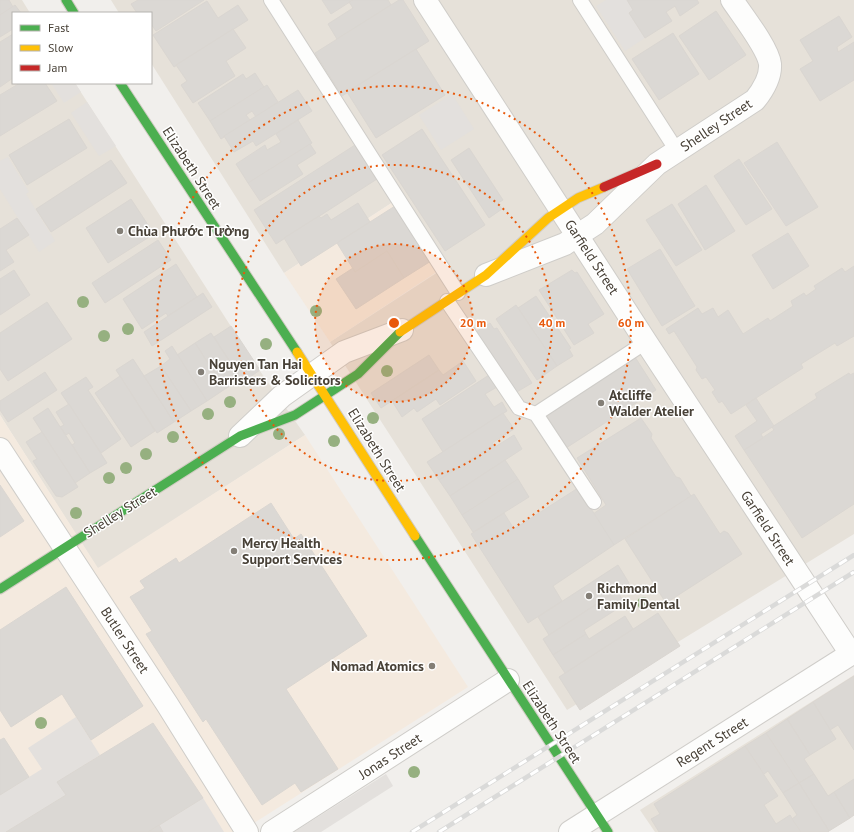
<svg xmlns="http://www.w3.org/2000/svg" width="854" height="832" font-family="'PT Sans',sans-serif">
	<rect width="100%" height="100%" fill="#f1efec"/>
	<g fill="#e6e1d9">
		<polygon points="0,0 22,0 30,13 13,13 13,83 75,83 255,364 305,435 98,569 0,415"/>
		<polygon points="111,0 854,0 854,534 567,710 330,342 438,272 393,202 284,273 151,63 151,13 119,13"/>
		<polygon points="854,675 854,815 827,832 655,832 640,810"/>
	</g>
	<g fill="#f4eadf">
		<polygon points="393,202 438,271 330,342 284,273"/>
		<polygon points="0,415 98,568 305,435 468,687 240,832 0,832"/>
	</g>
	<g fill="#e3e0dd">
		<polygon points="606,0 627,0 633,10 629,13 645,38 625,51 596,6"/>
		<polygon points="51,83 75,83 81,92 64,103"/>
		<polygon points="452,94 474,129 441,150 419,115"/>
		<polygon points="87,102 116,146 99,156 71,113"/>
		<polygon points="8,157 29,192 26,194 55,241 39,252 0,189 0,161"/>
		<polygon points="76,717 100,755 58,782 66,795 6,832 0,832 0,795 42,769 28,748"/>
		<polygon points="386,774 393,786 321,832 294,832"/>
		<polygon points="203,798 224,832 163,832 159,825"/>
	</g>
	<g fill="#dbd8d4" stroke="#dad6d1">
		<polygon points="0,0 9,0 13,7 0,15"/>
		<polygon points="138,0 204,0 156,31 151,24 151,13 137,13 131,4"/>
		<polygon points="322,0 353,0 331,14"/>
		<polygon points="353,0 388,0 391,5 337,39 328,24 353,8 349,2"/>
		<polygon points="399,0 403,0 429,41 342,96 315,53"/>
		<polygon points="627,0 697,0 699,3 680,16 675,6 666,12 672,21 645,38 629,13 633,10"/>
		<polygon points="207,1 218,18 238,5 248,20 174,67 153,35"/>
		<polygon points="15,5 21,13 13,13 13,29 0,37 0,15"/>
		<polygon points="716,11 746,55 709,80 679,36"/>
		<polygon points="839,16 852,37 837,47 838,52 854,42 854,80 820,101 800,69 813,61 800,40"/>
		<polygon points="233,29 246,48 226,61 235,76 193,103 181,85 187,81 176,65"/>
		<polygon points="673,33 699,74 659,100 632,59"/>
		<polygon points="13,34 13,78 0,87 0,42"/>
		<polygon points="416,49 445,95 376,138 347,92"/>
		<polygon points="255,73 264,87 210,121 198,103 243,74 246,79"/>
		<polygon points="20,83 45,83 57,101 0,136 0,95"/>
		<polygon points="267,85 278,102 256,117 252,111 246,115 250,120 221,139 210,121"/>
		<polygon points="298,90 312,111 256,146 253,141 234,152 224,136"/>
		<polygon points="69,119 87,148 27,185 9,155"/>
		<polygon points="298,120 312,143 248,183 236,164 265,145 267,150 281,142 276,134"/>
		<polygon points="422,129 485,225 445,251 382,155"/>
		<polygon points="777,142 818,207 786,226 744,163"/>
		<polygon points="310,144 316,153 297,165 303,174 260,201 248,183"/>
		<polygon points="355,145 377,179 276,244 254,210"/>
		<polygon points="469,148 503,200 498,203 502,209 489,218 451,160"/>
		<polygon points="739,159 772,209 746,225 714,176"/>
		<polygon points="111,160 127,183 51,232 36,209"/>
		<polygon points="706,185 735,231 705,250 678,204"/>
		<polygon points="131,199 154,234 108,263 86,228"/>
		<polygon points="358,203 370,222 301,266 284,238 319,216 321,218 327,214 331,220"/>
		<polygon points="672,204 702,250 676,266 646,220"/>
		<polygon points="395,206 431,261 404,278 387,251 355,272 337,243"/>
		<polygon points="17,218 29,235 6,250 14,262 0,271 0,229"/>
		<polygon points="788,233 809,266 773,289 752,255"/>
		<polygon points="158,240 171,260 105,303 92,283"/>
		<polygon points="660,249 695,306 662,326 627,269"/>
		<polygon points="387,251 404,278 356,309 336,279 353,268 355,272"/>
		<polygon points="176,264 197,297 168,316 166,313 142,329 123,299"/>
		<polygon points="854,266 854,336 837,346 835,343 801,364 803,368 731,414 722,401 719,403 712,392 715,390 706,377 702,379 696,370 697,367 674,331 669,334 666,329 698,308 702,314 713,308 718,317 728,310 743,334 768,318 770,321 793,306 791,301 804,293 806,296 816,289 814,286 842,268 845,272"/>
		<polygon points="14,270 30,295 0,315 0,279"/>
		<polygon points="572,270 575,273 577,272 604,314 588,324 594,333 574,345 539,290"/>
		<polygon points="203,293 212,307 152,346 144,332"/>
		<polygon points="536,296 571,348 569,349 573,356 557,366 518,308"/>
		<polygon points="47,302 72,339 8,381 0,369 0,333"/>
		<polygon points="516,305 557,366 537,380 496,319"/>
		<polygon points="490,323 494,329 497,328 532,383 515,393 476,332"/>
		<polygon points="231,326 260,370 243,382 214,337"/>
		<polygon points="211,333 241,379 225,389 195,343"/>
		<polygon points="195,343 225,389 207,401 177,355"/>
		<polygon points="172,346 207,401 191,411 161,366 170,359 165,351"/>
		<polygon points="429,355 439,370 381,408 371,393"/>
		<polygon points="635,357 656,390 566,448 545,415"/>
		<polygon points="133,359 174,422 157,433 116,370"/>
		<polygon points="463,361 476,381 440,405 436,399 417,412 414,408 402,417 392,401 439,370 443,375"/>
		<polygon points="161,366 191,411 174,422 144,376"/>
		<polygon points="45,372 57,390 8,422 0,410 0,401"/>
		<polygon points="849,373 850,375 854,373 854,504 802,538 744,450 774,430 772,427 817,398 815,394"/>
		<polygon points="489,375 497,387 485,394 494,407 502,402 507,411 443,452 422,419"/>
		<polygon points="120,376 155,431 131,447 95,393"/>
		<polygon points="86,377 93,387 88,390 121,439 101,453 61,393"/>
		<polygon points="756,398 774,426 761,434 763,438 744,450 735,436 757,421 746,405"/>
		<polygon points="69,404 107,463 90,473 72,445 75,443 69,433 66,435 60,427 64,425 56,412"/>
		<polygon points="48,408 90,473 75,483 33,418"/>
		<polygon points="503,413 514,429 492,443 493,445 439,480 427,462"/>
		<polygon points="641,418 652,434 651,438 676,477 680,478 691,496 614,545 593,514 606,505 577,458"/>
		<polygon points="42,432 78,487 62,497 56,496 33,461 37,459 26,442"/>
		<polygon points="514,435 522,449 450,496 439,480 493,445 495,447"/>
		<polygon points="505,460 518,479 462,515 450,496"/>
		<polygon points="518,479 529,497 473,532 462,515"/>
		<polygon points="0,485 24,521 0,537"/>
		<polygon points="578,488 614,545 553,586 562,601 528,623 471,534 504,513 514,529"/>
		<polygon points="694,494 720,534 724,531 728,533 742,554 666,603 625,539"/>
		<polygon points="271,503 294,539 301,534 367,636 286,689 338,769 301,792 295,783 262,805 206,719 203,722 146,634 152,631 130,597 145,588 140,581 176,558 179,563"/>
		<polygon points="618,565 629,583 549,635 538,617"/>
		<polygon points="66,587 143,706 91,740 62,694 11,727 0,710 0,630"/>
		<polygon points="617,591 625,604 584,630 586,634 553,655 543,639"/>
		<polygon points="658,613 680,646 580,710 559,677"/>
		<polygon points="625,616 633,629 565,673 553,655 586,634 589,639"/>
		<polygon points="854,676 854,750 838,725 830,730 813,702"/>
		<polygon points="813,702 836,739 810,755 787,719"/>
		<polygon points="787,719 810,755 804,759 814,774 799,783 766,733"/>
		<polygon points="153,723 203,798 148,832 6,832 66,795 57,782"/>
		<polygon points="766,733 799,783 783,793 768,771 764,774 745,746"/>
		<polygon points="4,738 29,777 0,795 0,740"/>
		<polygon points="745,746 778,796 764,805 776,824 790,815 801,832 659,832 651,819 660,814 654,804"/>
		<polygon points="814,774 828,796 834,792 850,818 829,831 799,783"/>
		<polygon points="854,779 854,815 850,818 834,792"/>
		<polygon points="799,783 829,831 828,832 801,832 792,819 797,815 783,793"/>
		<polygon points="159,825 163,832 148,832"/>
	</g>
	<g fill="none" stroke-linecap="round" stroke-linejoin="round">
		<defs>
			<g id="lane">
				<polyline points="271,0 458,293"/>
				<polyline points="580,0 677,151"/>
				<polyline points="447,301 519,408 536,414 594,502"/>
				<polyline points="536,414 646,342"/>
			</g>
			<g id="street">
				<polyline points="425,0 646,342 851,654"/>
				<path d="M 486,275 L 565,244 L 578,235 L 595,224 L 657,164 L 755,100 C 763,90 771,77 770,64 C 768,48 742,15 732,0"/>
				<polyline points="240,436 282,396 344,352 402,330"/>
				<polyline points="0,449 167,704 247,832"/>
				<polyline points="272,832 508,680"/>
				<polyline points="570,832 854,652"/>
			</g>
			<g id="fast">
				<polyline points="66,0 74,13"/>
				<polyline points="120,83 297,352"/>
				<polyline points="415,536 608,832"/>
				<polyline points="0,589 240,436 295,415 358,374 400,332"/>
			</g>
			<g id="slow">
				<polyline points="400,332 486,275 548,218 578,198 604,187"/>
				<polyline points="297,352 415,536"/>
			</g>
			<polyline id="jam" points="604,187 657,164"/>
		</defs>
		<use href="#lane" stroke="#cfcdc9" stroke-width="16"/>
		<use href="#street" stroke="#cfcdc9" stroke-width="24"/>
		<use href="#fast" stroke="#d1ccc3" stroke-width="11"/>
		<use href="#slow" stroke="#d1ccc3" stroke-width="11"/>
		<use href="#jam" stroke="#d1ccc3" stroke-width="11"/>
		<use href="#lane" stroke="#fdfdfc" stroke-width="14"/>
		<use href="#street" stroke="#fdfdfc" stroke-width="22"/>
		<use href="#fast" stroke="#4caf50" stroke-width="9"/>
		<use href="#slow" stroke="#ffc107" stroke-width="9"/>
		<use href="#jam" stroke="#c62828" stroke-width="9"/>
		<defs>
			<g id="rail">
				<polyline points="412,832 854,555"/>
				<polyline points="439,832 854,572"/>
			</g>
		</defs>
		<use href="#rail" stroke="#dadad9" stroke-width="4.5"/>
		<use href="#rail" stroke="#fff" stroke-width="3" stroke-dasharray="9" stroke-linecap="butt"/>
	</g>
	<g fill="#96b080">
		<circle cx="83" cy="302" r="6"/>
		<circle cx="316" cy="311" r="6"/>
		<circle cx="128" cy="329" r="6"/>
		<circle cx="104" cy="336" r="6"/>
		<circle cx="266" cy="344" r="6"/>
		<circle cx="387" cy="371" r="6"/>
		<circle cx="230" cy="402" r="6"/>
		<circle cx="208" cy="414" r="6"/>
		<circle cx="373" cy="418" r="6"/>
		<circle cx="279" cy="434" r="6"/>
		<circle cx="173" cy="437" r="6"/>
		<circle cx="334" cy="441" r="6"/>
		<circle cx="146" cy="454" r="6"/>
		<circle cx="126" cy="468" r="6"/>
		<circle cx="109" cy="478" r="6"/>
		<circle cx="76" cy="513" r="6"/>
		<circle cx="643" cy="603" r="6"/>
		<circle cx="41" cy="723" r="6"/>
		<circle cx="414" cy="772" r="6"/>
	</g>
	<circle cx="394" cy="323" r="79" fill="#e8590c" fill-opacity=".12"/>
	<g fill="none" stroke="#e8590c" stroke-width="2" stroke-dasharray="2 4">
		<circle cx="394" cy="323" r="79"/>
		<circle cx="394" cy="323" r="158"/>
		<circle cx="394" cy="323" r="237"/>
	</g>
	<g fill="#837e76" stroke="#fff" stroke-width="1.5">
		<circle cx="120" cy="231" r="4"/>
		<circle cx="201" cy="372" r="4"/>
		<circle cx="601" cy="403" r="4"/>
		<circle cx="234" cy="551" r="4"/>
		<circle cx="589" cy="596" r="4"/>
		<circle cx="432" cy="666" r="4"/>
	</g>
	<g text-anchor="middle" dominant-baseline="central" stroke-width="3" stroke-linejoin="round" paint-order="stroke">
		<g font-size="14" fill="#484137" stroke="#fff">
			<text transform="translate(716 125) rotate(-34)">Shelley Street</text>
			<text transform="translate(192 168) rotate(57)">Elizabeth Street</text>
			<text transform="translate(592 257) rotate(57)">Garfield Street</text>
			<text transform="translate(377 450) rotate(58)">Elizabeth Street</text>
			<text transform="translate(120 512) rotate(-32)">Shelley Street</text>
			<text transform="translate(768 528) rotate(57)">Garfield Street</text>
			<text transform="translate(125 640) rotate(57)">Butler Street</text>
			<text transform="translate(552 722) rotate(57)">Elizabeth Street</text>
			<text transform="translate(712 742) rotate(-32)">Regent Street</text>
			<text transform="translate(390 756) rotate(-33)">Jonas Street</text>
		</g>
		<g font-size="14" font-weight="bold" fill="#484137" stroke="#fff" text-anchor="start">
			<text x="128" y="231">Chùa Phước Tường</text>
			<text x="209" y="364">Nguyen Tan Hai<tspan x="209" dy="16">Barristers &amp; Solicitors</tspan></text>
			<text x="609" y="395">Atcliffe<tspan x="609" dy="16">Walder Atelier</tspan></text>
			<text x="242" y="543">Mercy Health<tspan x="242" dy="16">Support Services</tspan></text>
			<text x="597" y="588">Richmond<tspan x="597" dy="16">Family Dental</tspan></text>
			<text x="424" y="666" text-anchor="end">Nomad Atomics</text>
		</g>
	</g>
	<circle cx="394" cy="323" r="6" fill="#e8590c" stroke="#fff" stroke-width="2"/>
	<g font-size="12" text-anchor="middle" font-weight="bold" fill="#e8590c" stroke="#fff" stroke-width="3" stroke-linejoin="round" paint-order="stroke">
		<text x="473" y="327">20 m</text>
		<text x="552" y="327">40 m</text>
		<text x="631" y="327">60 m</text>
	</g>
	<rect x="12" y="12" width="140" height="72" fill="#ffffff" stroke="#b6b3af"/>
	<rect x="20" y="25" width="20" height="6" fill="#4caf50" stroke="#b6b3af"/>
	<text x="48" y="32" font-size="12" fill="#484137">Fast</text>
	<rect x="20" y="45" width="20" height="6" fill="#ffc107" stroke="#b6b3af"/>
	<text x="48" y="52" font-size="12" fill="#484137">Slow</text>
	<rect x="20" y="65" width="20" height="6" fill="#c62828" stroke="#b6b3af"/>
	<text x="48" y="72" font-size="12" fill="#484137">Jam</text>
</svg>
